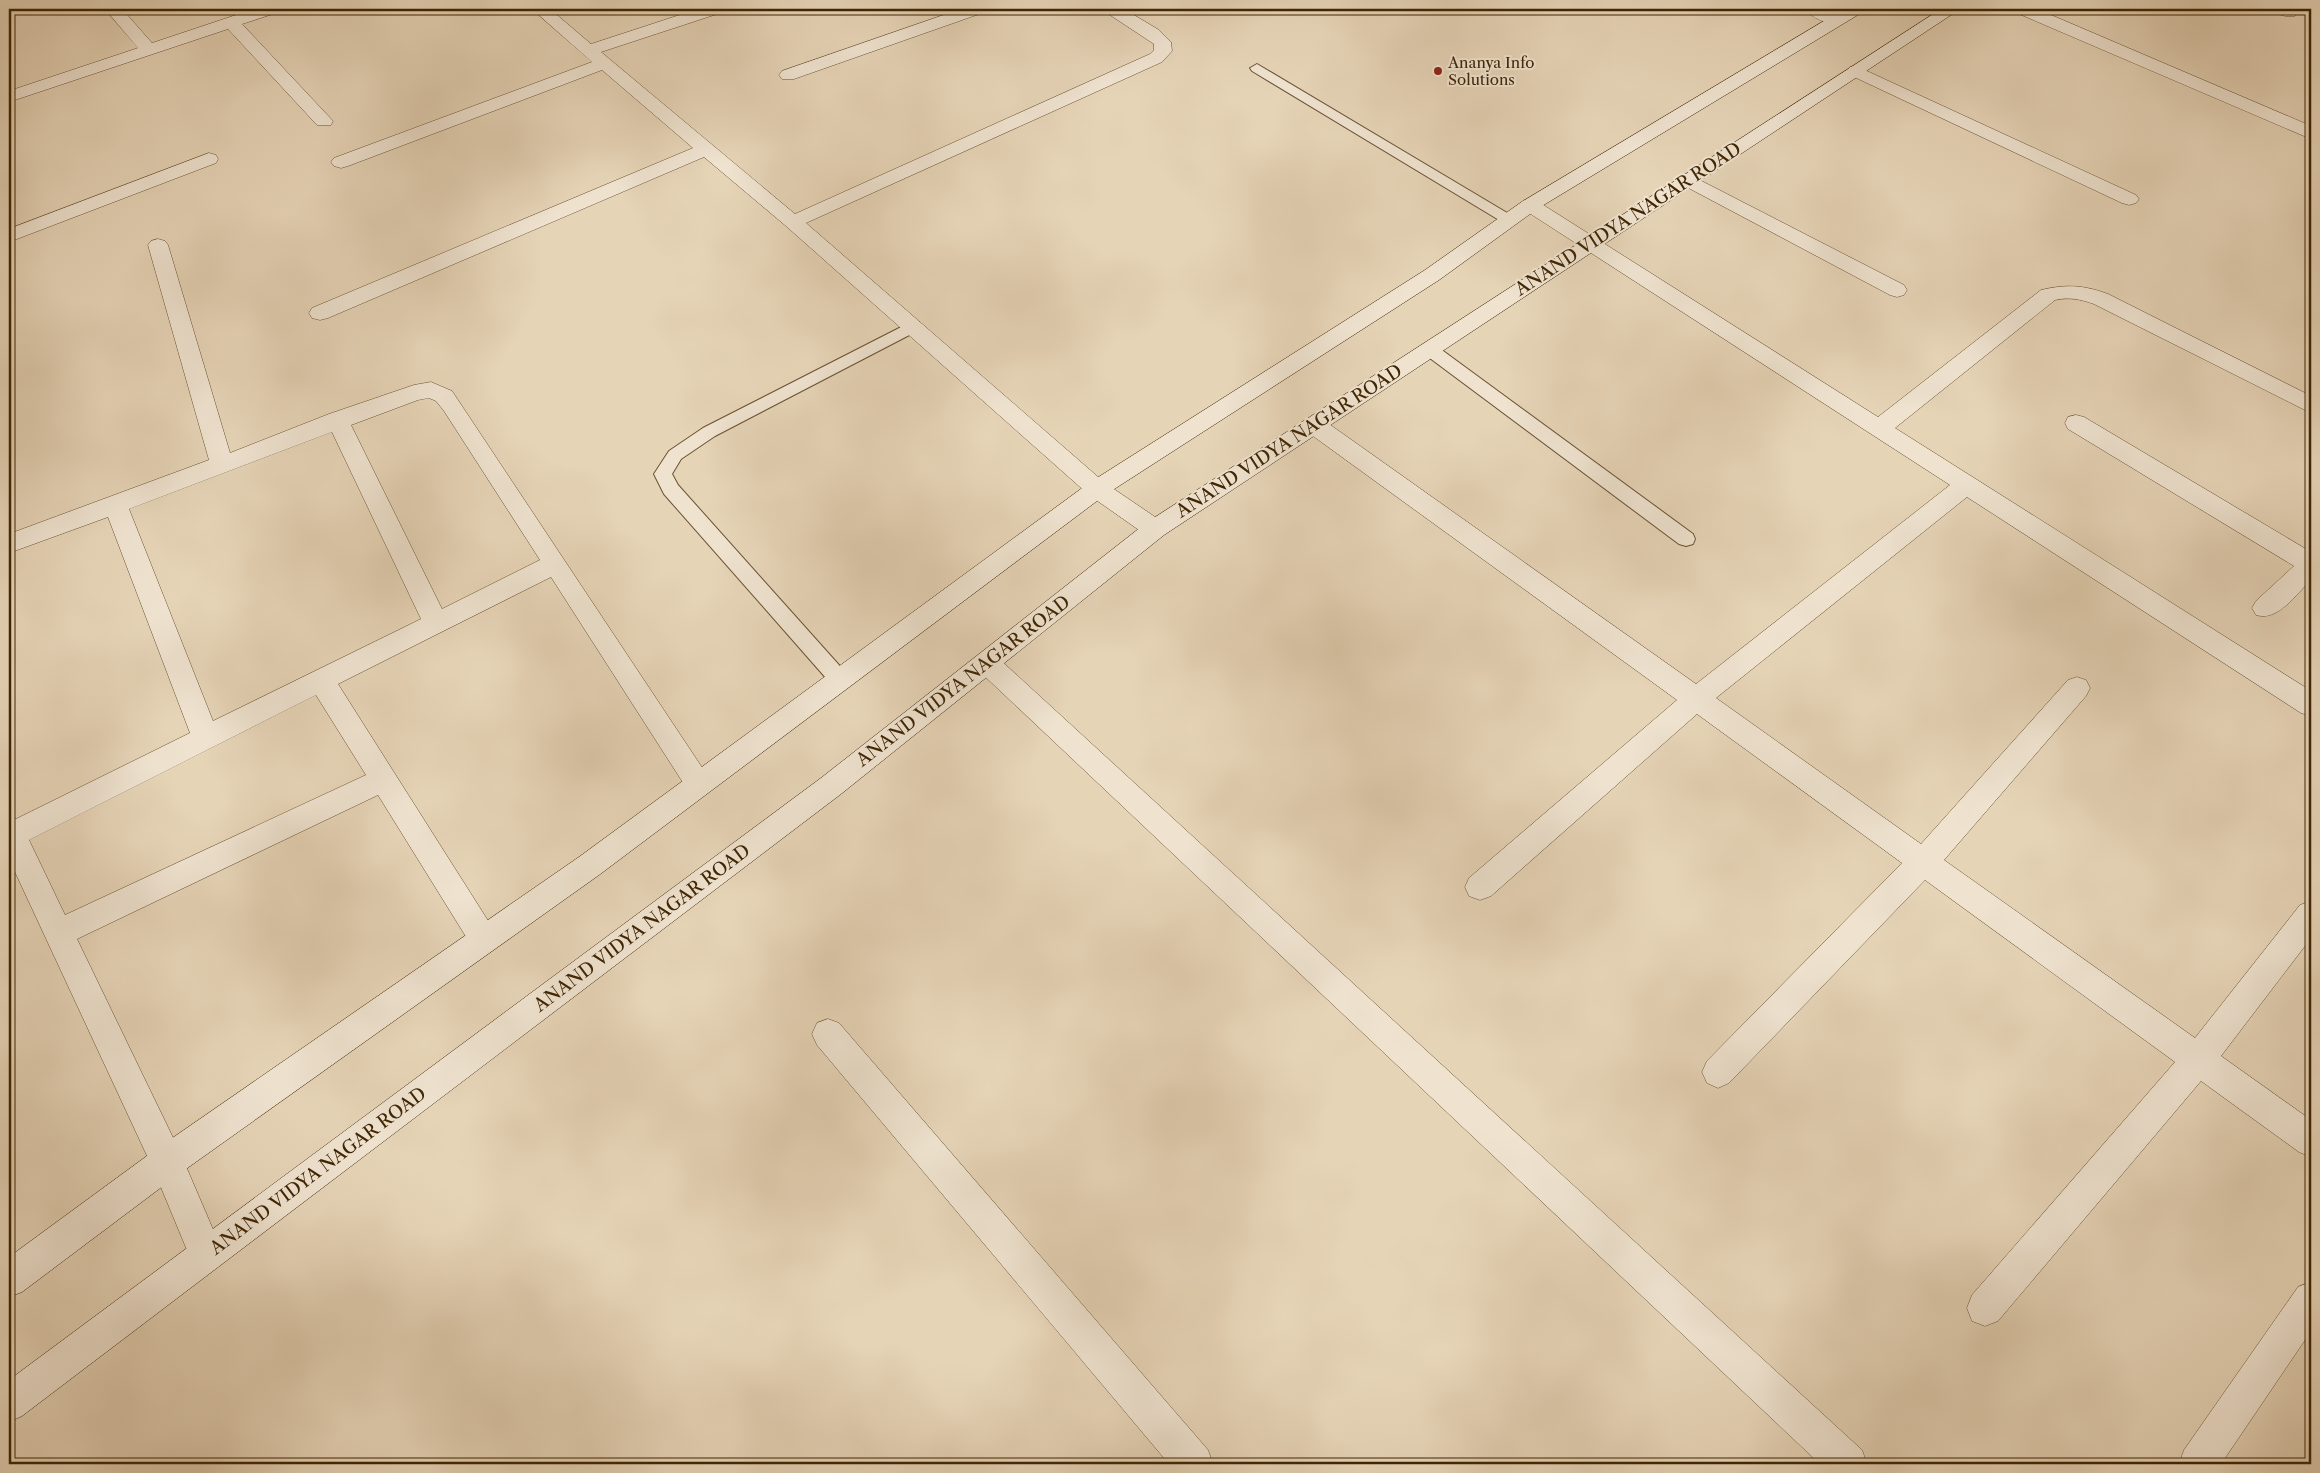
<svg xmlns="http://www.w3.org/2000/svg" width="2320" height="1473" font-family="'Libre Caslon Text',serif">
	<rect width="100%" height="100%" fill="#e6d4b7"/>
	<filter id="stains"><feTurbulence type="fractalNoise" baseFrequency=".004" numOctaves="4"/><feColorMatrix values="0 0 0 0 .2 0 0 0 0 .09 0 0 0 0 .02 0 0 0 .5 -.17"/></filter>
	<radialGradient id="worn" r=".72"><stop offset=".6" stop-color="#630" stop-opacity="0"/><stop offset="1" stop-color="#630" stop-opacity=".3"/></radialGradient>
	<g fill="none" stroke-linecap="round" stroke-linejoin="round">
		<defs>
			<g id="service">
				<polygon points="1257,64 1514,217 1517,220 1514,223 1504,223 1252,71 1250,68"/>
				<polygon points="913,321 919,322 921,326 919,330 715,436 681,459 672,474 678,485 847,674 850,680 847,686 840,688 833,686 664,494 654,474 669,451 703,428"/>
				<polygon points="1429,343 1435,345 1693,534 1695,539 1693,544 1686,546 1679,544 1423,353 1421,349 1423,345"/>
			</g>
			<g id="minor">
				<polygon points="105,9 122,9 152,43 254,9 278,9 276,13 242,24 333,121 331,125 317,125 228,29 9,102 9,91 138,48"/>
				<polygon points="532,9 550,9 591,44 698,9 722,9 720,13 601,52 795,214 1150,54 1154,50 1154,44 1107,13 1105,9 1124,9 1159,30 1171,42 1172,51 1162,62 806,223 1105,483 1164,523 1167,529 1164,535 1155,538 1146,535 1089,495 786,226 704,157 328,318 320,320 312,318 309,313 312,308 693,148 602,70 348,166 341,168 334,166 331,162 334,158 592,62"/>
				<polygon points="961,9 984,9 982,13 794,79 782,79 779,75 782,71"/>
				<path d="M 1805,9 C 1818,9 1836,7 1844,20 L 1842,24 C 1832,26 1810,18 1805,9 Z"/>
				<polygon points="2015,9 2037,9 2311,126 2311,139 2017,13"/>
				<path d="M 2274,9 L 2295,9 L 2297,12 L 2295,16 C 2287,17 2278,16 2274,9 Z"/>
				<polygon points="1856,66 2136,195 2139,199 2136,203 2129,205 2122,203 1850,75 1847,71 1850,67"/>
				<polygon points="209,153 216,155 218,159 216,163 9,242 9,229"/>
				<polygon points="1688,174 1904,285 1907,290 1904,295 1897,297 1890,295 1681,184 1678,180 1681,176"/>
				<path d="M 1530,199 L 1537,201 L 1878,417 L 2041,290 C 2066,284 2084,285 2108,294 L 2311,396 L 2311,413 L 2094,304 C 2080,299 2069,297 2055,300 L 1895,428 L 2311,691 L 2311,716 L 2301,713 L 1967,497 L 1716,698 L 1921,844 L 2068,680 L 2077,677 L 2086,680 L 2090,688 L 2086,696 L 1944,860 L 2195,1038 L 2300,905 L 2311,901 L 2311,938 L 2221,1056 L 2311,1120 L 2311,1157 L 2299,1152 L 2201,1081 L 1998,1321 L 1985,1326 L 1972,1321 L 1967,1308 L 1972,1295 L 2175,1062 L 1925,880 L 1729,1083 L 1718,1088 L 1707,1083 L 1702,1072 L 1707,1061 L 1902,863 L 1697,714 L 1491,896 L 1480,900 L 1469,896 L 1465,887 L 1469,878 L 1677,700 L 1306,431 L 1303,425 L 1306,419 L 1314,417 L 1322,419 L 1696,684 L 1950,485 L 1523,209 L 1520,205 L 1523,201 Z"/>
				<path d="M 158,239 L 165,241 L 168,245 L 230,453 L 329,414 L 414,385 L 431,382 L 452,391 L 713,784 L 709,792 L 699,796 L 689,792 L 551,577 L 338,684 L 499,938 L 495,948 L 484,952 L 473,948 L 378,795 L 77,939 L 179,1150 L 224,1255 L 218,1267 L 206,1273 L 194,1267 L 155,1173 L 9,859 L 9,817 L 16,819 L 190,733 L 108,517 L 9,553 L 9,534 L 209,460 L 148,245 L 151,241 ZM 429,398 L 436,401 L 444,411 L 540,560 L 442,609 L 351,425 L 418,400 ZM 332,432 L 421,619 L 213,721 L 129,509 ZM 316,695 L 366,775 L 65,915 L 29,840 Z"/>
				<path d="M 2076,415 L 2084,417 L 2311,552 L 2311,580 C 2296,594 2278,622 2256,615 L 2252,608 L 2256,601 L 2294,566 L 2068,429 L 2065,423 L 2068,417 Z"/>
				<polygon points="987,652 996,656 1862,1450 1867,1464 1820,1464 978,670 974,663 978,656"/>
				<polygon points="828,1019 839,1023 1208,1450 1213,1464 1169,1464 817,1045 812,1034 817,1023"/>
				<polygon points="2311,1282 2311,1331 2221,1464 2179,1464 2184,1450 2298,1287"/>
			</g>
			<g id="secondary">
				<polygon points="1844,9 1863,9 1861,13 1537,209 1439,280 1105,495 599,875 179,1174 22,1292 9,1297 9,1257 155,1150 579,857 1089,483 1425,270 1523,201"/>
				<polygon points="1941,9 1960,9 1164,535 841,794 22,1416 9,1422 9,1380 821,778 1146,523"/>
			</g>
		</defs>
		<use href="#service" stroke="#695130" stroke-width="2"/>
		<use href="#minor" stroke="#695130" stroke-width="1"/>
		<use href="#secondary" stroke="#3f2503" stroke-width="1"/>
		<use href="#service" fill="#efe3d0" fill-rule="evenodd"/>
		<use href="#minor" fill="#efe3d0" fill-rule="evenodd"/>
		<use href="#secondary" fill="#efe3d0" fill-rule="evenodd"/>
	</g>
	<circle fill="#8f2418" stroke="#efe3d0" stroke-width="2" cx="1438" cy="71" r="5"/>
	<g text-anchor="middle" dominant-baseline="central" stroke-width="4" stroke-linejoin="round" paint-order="stroke">
		<g font-size="15" fill="#3f2503" stroke="#efe3d0" text-anchor="start">
			<text x="1448" y="62">Ananya Info<tspan x="1448" dy="17">Solutions</tspan></text>
		</g>
		<g font-size="18" fill="#3f2503" stroke="#efe3d0">
			<text transform="translate(1628 219) rotate(-33)">ANAND VIDYA NAGAR ROAD</text>
			<text transform="translate(1289 441) rotate(-33)">ANAND VIDYA NAGAR ROAD</text>
			<text transform="translate(963 681) rotate(-38)">ANAND VIDYA NAGAR ROAD</text>
			<text transform="translate(642 928) rotate(-37)">ANAND VIDYA NAGAR ROAD</text>
			<text transform="translate(318 1171) rotate(-37)">ANAND VIDYA NAGAR ROAD</text>
		</g>
	</g>
	<rect width="2320" height="1473" fill="none" stroke="#e6d4b7" stroke-width="30"/>
	<rect x="10" y="10" width="2300" height="1453" fill="none" stroke="#3f2503" stroke-width="2.5"/>
	<rect x="15" y="15" width="2290" height="1443" fill="none" stroke="#3f2503"/>
	<rect width="100%" height="100%" filter="url(#stains)"/>
	<rect width="100%" height="100%" fill="url(#worn)"/>
</svg>
